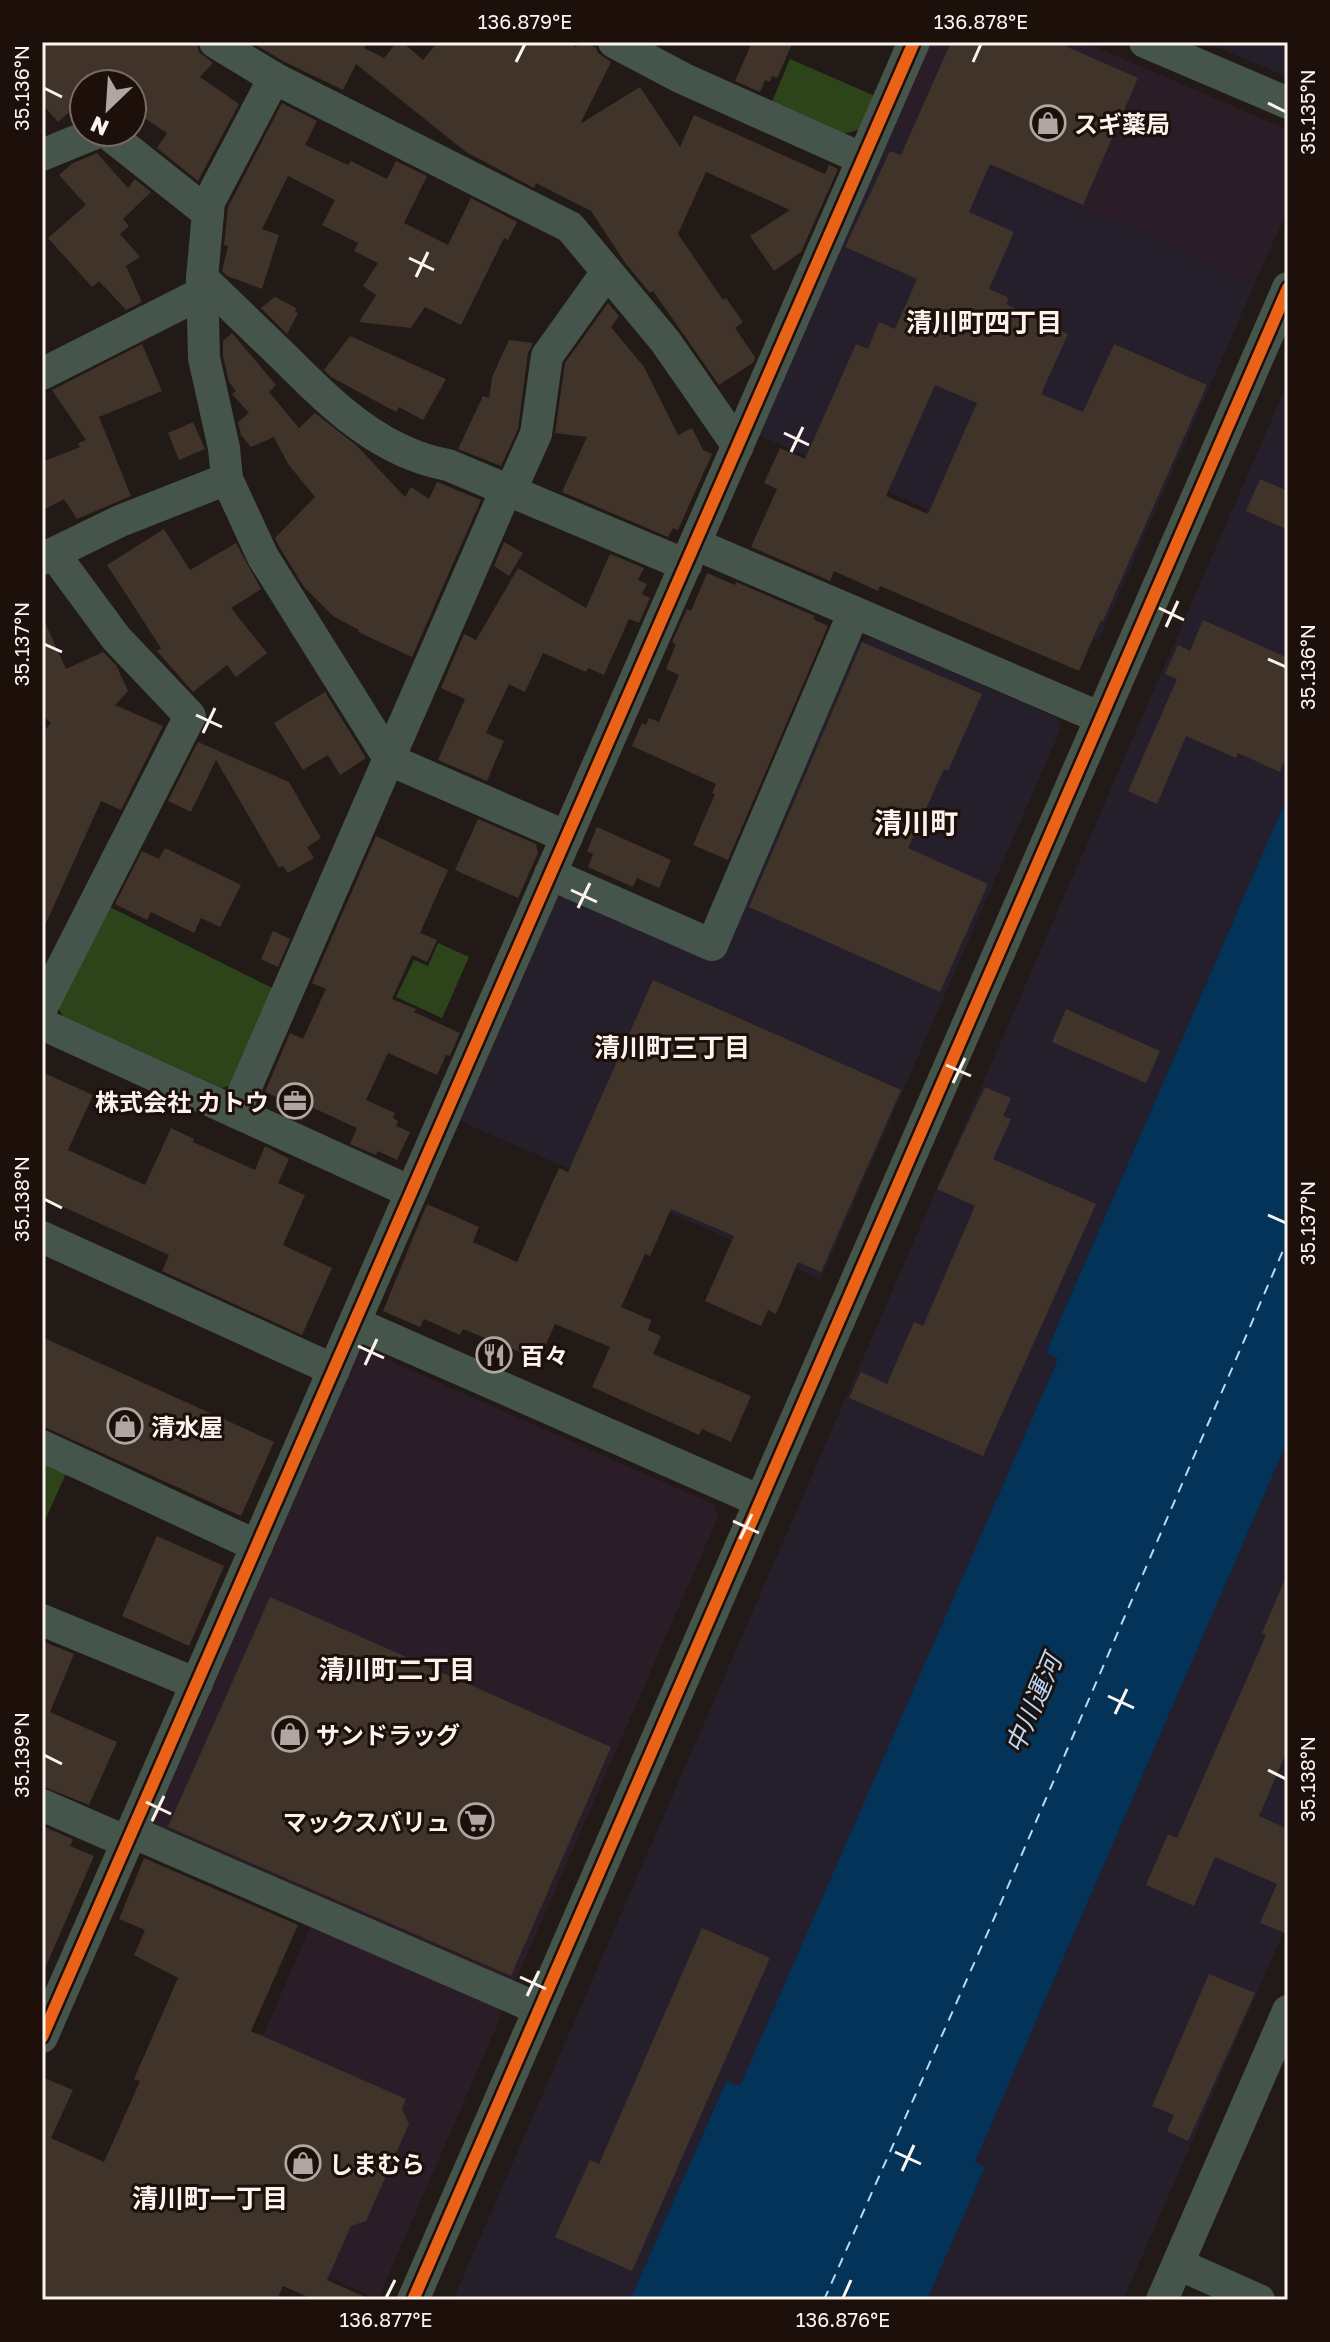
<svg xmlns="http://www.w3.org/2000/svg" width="1330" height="2342" font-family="'Golos Text','Noto Sans JP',sans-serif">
	<rect width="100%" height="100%" fill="#221a16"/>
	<g fill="#2b1d27">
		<polygon points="929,42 1084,42 1288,130 1288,209 1255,283 893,124"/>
		<polygon points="361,1348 713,1504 718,1517 516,1980 507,1983 153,1825"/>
		<polygon points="313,1921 497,2001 502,2014 378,2299 185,2214"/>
	</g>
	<g fill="#251f2c">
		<polygon points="1205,42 1288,42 1288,77"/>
		<polygon points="893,124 1255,283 1099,640 907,555 927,509 756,434"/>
		<polygon points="1288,382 1288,795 1046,1351 1058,1359 740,2087 725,2082 630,2300 453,2300"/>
		<polygon points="871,637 1058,718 1061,728 821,1279 460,1121 557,899 568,895 719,961 856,643"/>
		<polygon points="1288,1440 1288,1922 1123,2300 927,2300 984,2168 975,2162"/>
	</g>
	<g fill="#2d441b">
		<polygon points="790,59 875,96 861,129 840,135 771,104"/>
		<polygon points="110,907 276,990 234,1084 222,1088 63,1016 57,1006"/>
		<polygon points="438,943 469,957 442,1018 396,997 414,960 428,966"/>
		<polygon points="42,1460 67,1471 42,1527"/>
	</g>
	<polygon fill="#033358" points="1288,795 1288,1440 975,2162 985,2167 927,2300 630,2300 726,2081 740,2086 1058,1359 1046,1352"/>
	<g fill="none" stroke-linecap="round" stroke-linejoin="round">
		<polyline stroke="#b7d8f8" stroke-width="2" stroke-dasharray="10 8" stroke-linecap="butt" points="824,2300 996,1914 1288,1239"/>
	</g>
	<g fill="#40332a" fill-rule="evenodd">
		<polygon points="42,42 196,42 199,52 213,63 200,77 239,104 198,181 157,148 167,133 132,110 132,84 84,84 84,99 58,122 42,104"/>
		<polygon points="251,42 367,42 364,48 384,58 397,42 402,42 423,60 438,42 571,42 575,47 585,42 596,48 598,53 611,62 580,124 640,87 680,147 694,115 825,174 829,165 838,169 801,252 774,271 750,236 790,210 706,172 678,234 723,300 726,298 743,322 735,328 755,357 754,362 719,385 653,291 650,293 626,264 591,211 536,183 534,188 466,152 356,64 343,90 283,61"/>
		<polygon points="752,42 793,42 777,78 772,76 770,82 765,80 760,92 735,81"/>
		<path d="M 951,42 L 1056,42 L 1138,78 L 1083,205 L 990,164 L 969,212 L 1014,232 L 989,289 L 1009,298 L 1006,304 L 1068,334 L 1041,394 L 1083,412 L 1114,344 L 1207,385 L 1103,621 L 1101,620 L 1079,671 L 880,586 L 878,591 L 834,571 L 830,581 L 751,547 L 777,489 L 764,483 L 780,448 L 805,459 L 856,344 L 868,349 L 879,322 L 895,329 L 917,279 L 845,247 L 890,151 L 901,155 ZM 935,385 L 977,403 L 928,514 L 886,496 Z"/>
		<polygon points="282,103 317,121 305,145 348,165 351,161 387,179 396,161 427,176 404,223 448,245 471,198 517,222 508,240 504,238 461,325 425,307 411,328 359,322 376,295 363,286 378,263 354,251 358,243 322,225 335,200 288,176 262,229 279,235 262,289 227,276 222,271 228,246 224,245 228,207"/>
		<polygon points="97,153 128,188 135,179 151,192 123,219 129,226 120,234 140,257 126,266 142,302 126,310 99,281 92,287 48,238 86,205 59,175 73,163"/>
		<polygon points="275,297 296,308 295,312 298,313 287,334 261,308"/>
		<polygon points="608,303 619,316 611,327 644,367 678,435 692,428 703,450 712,454 678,530 673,528 668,537 562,492 587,437 555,433 565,363"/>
		<polygon points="232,333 276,385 269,392 299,428 315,413 357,446 405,497 411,487 429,499 437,482 481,500 412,657 358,632 359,630 333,616 304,587 280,548 275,538 315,497 288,464 274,437 251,447 241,435 238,422 249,413 232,394 236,391 229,382 223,356 223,341"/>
		<polygon points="350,336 446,379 423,420 399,407 396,412 331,377 324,370"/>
		<polygon points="509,340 533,343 528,353 518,429 501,466 458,449 483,396 489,398 492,377"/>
		<polygon points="142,344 162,391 99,417 131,496 77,519 64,499 42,511 42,462 80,447 78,443 86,440 52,390"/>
		<polygon points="193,422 205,449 179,460 168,433"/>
		<polygon points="1260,479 1288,491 1288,530 1246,511"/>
		<polygon points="164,529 190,570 236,543 261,589 231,608 267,653 236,677 227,665 193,692 157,651 161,648 107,565"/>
		<polygon points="504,542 523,553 509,576 494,566"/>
		<polygon points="610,554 644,568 638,580 647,584 642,594 650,598 639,623 629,619 604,675 588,668 586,672 543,653 525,692 509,684 486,733 504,741 487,781 438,760 465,699 441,688 464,634 476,640 518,568 586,608"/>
		<polygon points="707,573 735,585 736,582 815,616 813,619 828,626 728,860 693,845 715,794 712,793 716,784 632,746 642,723 646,725 649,718 659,722 679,675 666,669 676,644 672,642 687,609 691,611"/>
		<polygon points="42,616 66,669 103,652 116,665 128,691 115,705 163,726 121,810 101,801 42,932 42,733 51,723 42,715"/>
		<polygon points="1203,620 1288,658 1288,752 1280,772 1238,753 1236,758 1186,736 1157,804 1128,791 1177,679 1165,674 1178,645 1190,651"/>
		<polygon points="862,642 982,694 948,771 944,769 908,848 988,884 940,992 749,907"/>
		<polygon points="325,692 366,758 340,775 328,755 303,770 274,723"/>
		<polygon points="198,742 289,782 321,838 307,847 314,858 288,873 283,866 279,868 216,760 191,812 168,801"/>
		<polygon points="478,819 536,844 538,853 518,898 455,870"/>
		<polygon points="597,827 671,860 659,888 637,878 633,887 588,867 593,854 587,851"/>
		<polygon points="376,836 448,870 420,933 437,940 427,962 412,955 392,999 416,1009 414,1012 460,1033 450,1056 446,1055 437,1075 388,1053 366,1100 395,1113 393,1118 398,1121 396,1126 410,1132 397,1160 378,1151 376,1155 350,1144 357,1128 309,1106 302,1121 281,1112 275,1107 279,1098 265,1092 290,1033 303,1039 326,989 312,983"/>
		<polygon points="165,848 241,885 220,927 201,918 194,933 151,912 147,920 115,904 142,851 159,859"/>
		<polygon points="273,931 290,939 278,967 261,959"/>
		<polygon points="653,980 901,1090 821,1272 798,1262 776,1314 768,1310 761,1326 705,1301 734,1236 671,1209 650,1256 645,1254 621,1307 651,1320 648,1330 661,1336 653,1354 751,1396 731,1442 702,1429 699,1435 592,1387 610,1347 555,1324 539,1360 463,1329 460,1335 424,1319 420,1327 383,1311 427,1204 479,1227 473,1242 517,1262 559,1168 568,1172"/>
		<polygon points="1066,1009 1160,1051 1146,1083 1052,1042"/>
		<polygon points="42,1072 93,1095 68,1150 145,1185 171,1128 194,1139 193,1142 255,1170 265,1146 289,1159 278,1183 305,1195 283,1245 332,1268 302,1335 162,1271 169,1255 46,1199 42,1206"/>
		<polygon points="985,1087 1011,1098 1003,1116 1011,1119 993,1159 1096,1204 983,1456 849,1398 861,1372 887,1384 914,1322 923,1326 975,1206 937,1189"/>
		<polygon points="42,1337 274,1442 241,1516 42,1426"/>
		<polygon points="157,1536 224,1566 189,1646 122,1616"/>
		<polygon points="1288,1572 1288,1749 1259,1816 1288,1829 1288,1934 1260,1923 1277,1884 1215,1857 1194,1906 1146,1885 1168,1834 1177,1838 1266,1635 1262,1633"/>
		<polygon points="270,1597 611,1747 511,1976 168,1827"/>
		<polygon points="42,1641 74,1654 50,1712 117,1742 89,1805 42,1786"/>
		<polygon points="42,1826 73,1839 70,1846 94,1856 42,1975"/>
		<polygon points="144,1858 298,1925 251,2031 406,2099 402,2109 409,2124 366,2221 351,2226 327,2280 372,2300 315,2300 283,2286 277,2300 42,2300 42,2077 73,2090 51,2138 104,2162 140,2081 134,2079 178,1978 134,1955 145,1930 119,1919"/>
		<polygon points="702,1928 770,1958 632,2271 555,2237 590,2160 599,2164"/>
		<polygon points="1209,1974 1255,1993 1188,2141 1167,2131 1174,2115 1152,2106"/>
	</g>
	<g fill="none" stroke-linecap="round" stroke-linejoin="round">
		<g stroke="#46554c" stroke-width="32">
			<polyline points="215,42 274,78 570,227 665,341 738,446"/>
			<polyline points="614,42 682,78 863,159"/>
			<polyline points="1145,42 1288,103"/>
			<polyline points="274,78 209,202 202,278 204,358 224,448 227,479 263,557 390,760 567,837"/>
			<polyline points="106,132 208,213"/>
			<polyline points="42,155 98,132"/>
			<path d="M 202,278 C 230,305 258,332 286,359 C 333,406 381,453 448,465 L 686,565"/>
			<polyline points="42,374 202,293"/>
			<polyline points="510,492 536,434 547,356 607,272"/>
			<polyline points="695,544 1101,718"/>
			<polyline points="42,559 120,521 227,479"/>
			<polyline points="550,874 712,945 854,612"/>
			<polyline points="42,1007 190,716 116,638 54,554"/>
			<polyline points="42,1024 411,1192"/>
			<polyline points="235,1112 506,490"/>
			<polyline points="42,1237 334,1370"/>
			<polyline points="355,1323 760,1501"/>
			<polyline points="42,1446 257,1546"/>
			<polyline points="42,1620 197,1684"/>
			<polyline points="42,1805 127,1842"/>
			<polyline points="132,1832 539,2009"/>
			<polyline points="42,2037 914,42"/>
			<polyline points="1178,2264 1259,2300"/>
			<polyline points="413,2300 1288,288"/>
			<polyline points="1162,2300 1288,2011"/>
		</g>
		<defs>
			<g id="cycleway">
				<polyline points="42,2037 914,42"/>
				<polyline points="413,2300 1288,288"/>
			</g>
		</defs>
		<use href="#cycleway" stroke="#1d0f09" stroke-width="17"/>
		<use href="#cycleway" stroke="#ea6118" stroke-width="12"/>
	</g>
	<path fill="none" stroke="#fdf3ee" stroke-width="3" d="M 516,62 L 525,44M 973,62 L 981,44M 44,88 L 62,97M 1268,103 L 1286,112M 409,258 L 434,270M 416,277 L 428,252M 784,433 L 809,445M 791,452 L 803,427M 1159,608 L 1184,620M 1166,627 L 1178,601M 44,644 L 62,652M 1268,659 L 1286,667M 196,715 L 222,727M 203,733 L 215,708M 571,890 L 597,902M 578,908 L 590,883M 946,1065 L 971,1076M 953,1083 L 965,1058M 44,1199 L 62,1208M 1268,1215 L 1286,1223M 358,1346 L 384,1358M 365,1365 L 377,1339M 733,1521 L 759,1533M 740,1539 L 752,1514M 1108,1696 L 1134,1708M 1115,1714 L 1127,1689M 44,1755 L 62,1764M 1268,1770 L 1286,1779M 146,1802 L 171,1814M 152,1821 L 164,1796M 520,1977 L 546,1989M 527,1996 L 539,1971M 895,2152 L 921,2164M 902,2171 L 914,2145M 386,2298 L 395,2280M 843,2298 L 851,2280"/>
	<defs>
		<symbol id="shop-ring" viewBox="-11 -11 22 22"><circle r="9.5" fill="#1d0f09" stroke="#b0a7a2" stroke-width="1.5"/><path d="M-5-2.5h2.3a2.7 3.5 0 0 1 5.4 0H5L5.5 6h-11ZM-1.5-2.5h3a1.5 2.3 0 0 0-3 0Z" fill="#b0a7a2"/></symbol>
		<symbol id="office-ring" viewBox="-11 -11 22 22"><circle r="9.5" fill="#1d0f09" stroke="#b0a7a2" stroke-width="1.5"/><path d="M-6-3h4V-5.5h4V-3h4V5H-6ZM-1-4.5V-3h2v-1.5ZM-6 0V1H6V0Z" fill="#b0a7a2"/></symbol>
		<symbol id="restaurant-ring" viewBox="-11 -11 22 22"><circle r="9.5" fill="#1d0f09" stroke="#b0a7a2" stroke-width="1.5"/><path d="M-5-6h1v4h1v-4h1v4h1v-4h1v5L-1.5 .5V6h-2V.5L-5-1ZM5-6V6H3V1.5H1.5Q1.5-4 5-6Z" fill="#b0a7a2"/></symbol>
		<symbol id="supermarket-ring" viewBox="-11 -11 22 22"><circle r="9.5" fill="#1d0f09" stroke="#b0a7a2" stroke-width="1.5"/><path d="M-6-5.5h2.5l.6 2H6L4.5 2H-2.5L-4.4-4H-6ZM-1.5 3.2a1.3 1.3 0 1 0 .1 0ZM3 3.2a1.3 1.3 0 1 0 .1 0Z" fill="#b0a7a2"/></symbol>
	</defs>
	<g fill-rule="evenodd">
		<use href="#shop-ring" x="1028" y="103" width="40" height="40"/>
		<use href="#office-ring" x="275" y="1081" width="40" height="40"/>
		<use href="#restaurant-ring" x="474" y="1335" width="40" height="40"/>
		<use href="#shop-ring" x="105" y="1406" width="40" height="40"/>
		<use href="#shop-ring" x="270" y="1714" width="40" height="40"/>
		<use href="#supermarket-ring" x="456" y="1801" width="40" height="40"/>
		<use href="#shop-ring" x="283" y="2143" width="40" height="40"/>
	</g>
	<g text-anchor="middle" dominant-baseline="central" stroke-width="6" stroke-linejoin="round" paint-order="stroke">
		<g font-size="24" font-weight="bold" fill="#fdf3ee" stroke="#1d0f09" text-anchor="start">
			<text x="1074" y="123">スギ薬局</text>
			<text x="269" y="1101" text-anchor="end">株式会社 カトウ</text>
			<text x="520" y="1355">百々</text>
			<text x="151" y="1426">清水屋</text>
			<text x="316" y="1734">サンドラッグ</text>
			<text x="450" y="1821" text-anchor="end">マックスバリュ</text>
			<text x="329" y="2163">しまむら</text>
		</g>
		<g font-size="26" font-weight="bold" fill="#fdf3ee" stroke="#1d0f09">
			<text x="984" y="322">清川町四丁目</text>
			<text x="672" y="1047">清川町三丁目</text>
			<text x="397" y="1669">清川町二丁目</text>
			<text x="210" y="2198">清川町一丁目</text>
		</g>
		<g font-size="26" font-style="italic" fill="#b7d8f8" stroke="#1d0f09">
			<text transform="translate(1033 1704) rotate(-67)">中川運河</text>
		</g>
		<g font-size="28" font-weight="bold" fill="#fdf3ee" stroke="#1d0f09">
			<text x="916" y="822">清川町</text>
		</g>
	</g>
	<rect width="1330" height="2342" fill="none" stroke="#1d0f09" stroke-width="88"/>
	<g transform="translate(108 108) rotate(205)"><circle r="38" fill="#1d0f09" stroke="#776a65" stroke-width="2"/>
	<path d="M0-6L14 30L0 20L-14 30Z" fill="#b0a7a2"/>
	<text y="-12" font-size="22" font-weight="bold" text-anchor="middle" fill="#fdf3ee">N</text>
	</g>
	<rect x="44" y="44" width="1242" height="2254" fill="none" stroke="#fdf3ee" stroke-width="3"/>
	<g font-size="20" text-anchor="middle" fill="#fdf3ee">
		<text x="525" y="29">136.879°E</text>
		<text x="981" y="29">136.878°E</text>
		<text transform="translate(22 88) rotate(-90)" y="7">35.136°N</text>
		<text transform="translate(1308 112) rotate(-90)" y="7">35.135°N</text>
		<text transform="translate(22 644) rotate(-90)" y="7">35.137°N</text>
		<text transform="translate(1308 667) rotate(-90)" y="7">35.136°N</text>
		<text transform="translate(22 1199) rotate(-90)" y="7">35.138°N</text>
		<text transform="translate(1308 1223) rotate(-90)" y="7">35.137°N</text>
		<text transform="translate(22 1755) rotate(-90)" y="7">35.139°N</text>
		<text transform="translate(1308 1779) rotate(-90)" y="7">35.138°N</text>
		<text x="386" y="2327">136.877°E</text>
		<text x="843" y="2327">136.876°E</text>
	</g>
</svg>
